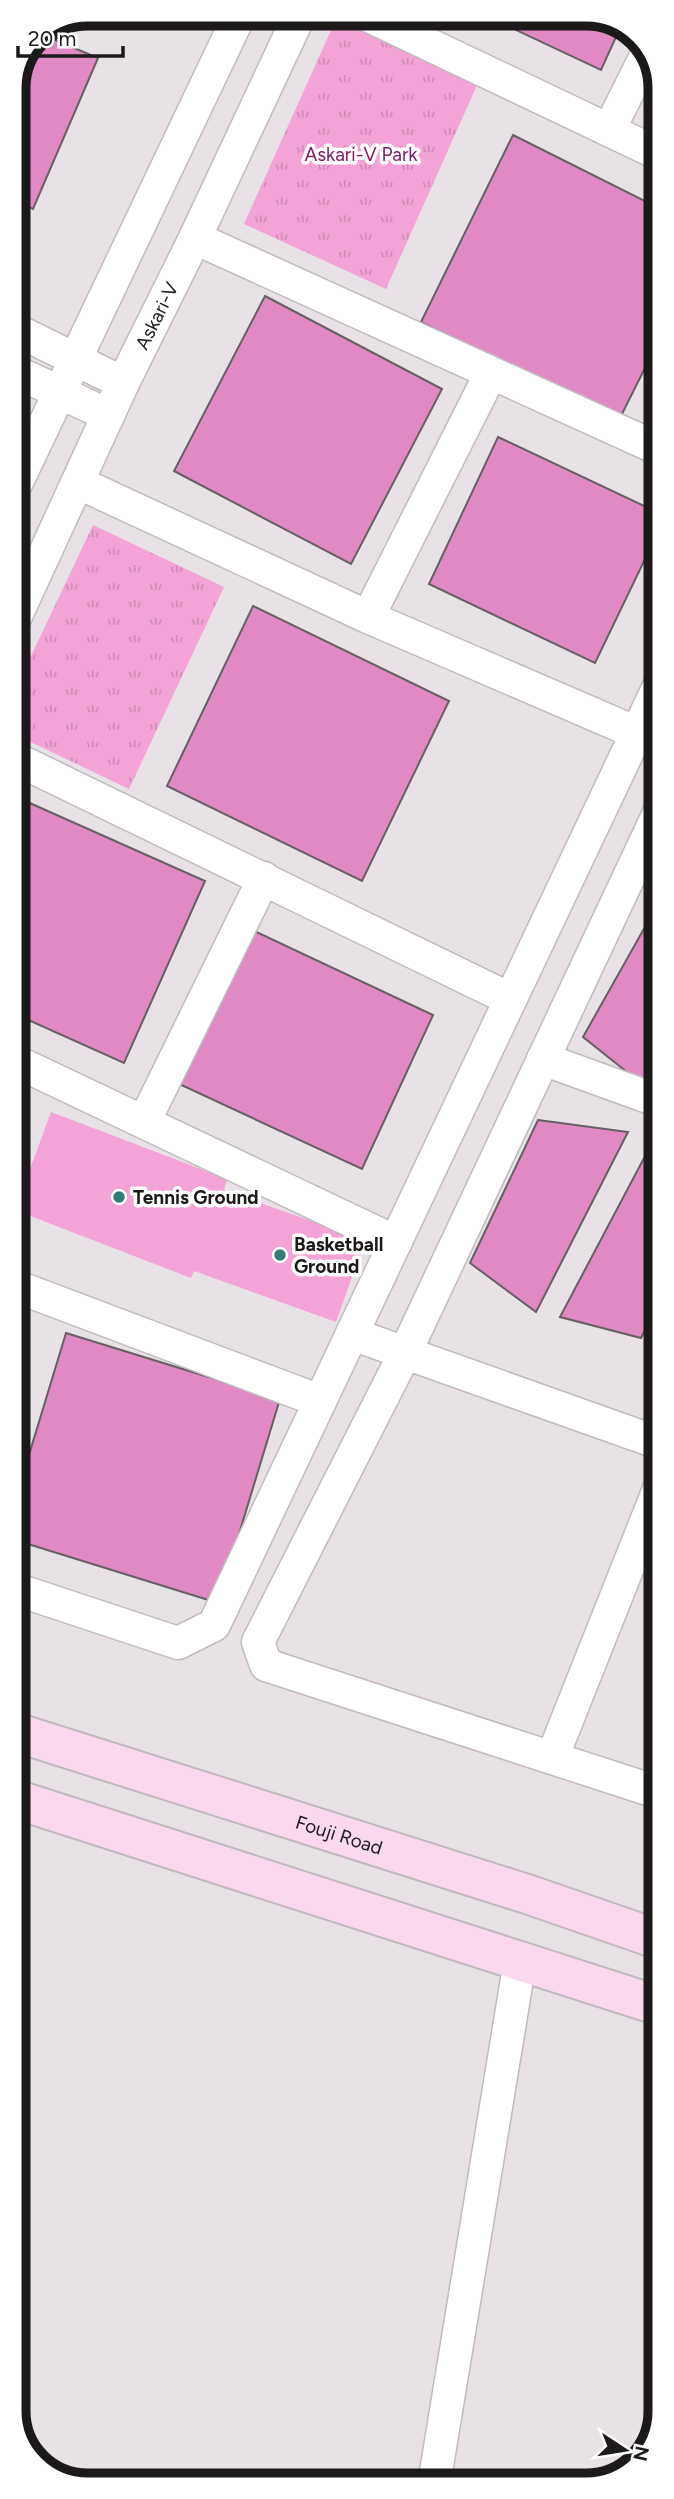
<svg xmlns="http://www.w3.org/2000/svg" width="674" height="2499" font-family="Figtree,sans-serif">
	<defs>
		<pattern id="park-tufts" width="24" height="20" patternUnits="userSpaceOnUse" patternTransform="scale(1.75)"><rect width="24" height="20" fill="#f3a3d6"/><path d="M3 7l-1-3M5 7V3M7 7l1-3M15 17l-1-3M17 17v-4M19 17l1-3" fill="none" stroke="#d08cb7"/></pattern>
	</defs>
	<rect width="100%" height="100%" fill="#e8e1e5"/>
	<g fill="url(#park-tufts)">
		<polygon points="336,19 478,83 386,289 244,224"/>
		<polygon points="93,525 224,587 129,789 14,734 14,692"/>
	</g>
	<polygon fill="#f3a3d6" points="51,1112 227,1179 224,1190 365,1240 336,1322 194,1271 191,1278 15,1210"/>
	<g fill="#e089c2" stroke="#666063" stroke-width="2">
		<polygon points="482,14 595,15 621,26 601,70"/>
		<polygon points="41,34 98,58 33,209 14,200 14,88 36,36"/>
		<polygon points="513,135 659,208 659,340 619,420 421,322"/>
		<polygon points="265,296 442,389 351,564 174,471"/>
		<polygon points="498,437 659,513 659,530 595,663 429,584"/>
		<polygon points="253,606 449,701 362,881 167,786"/>
		<polygon points="14,796 205,881 124,1063 15,1014"/>
		<polygon points="659,902 659,1054 642,1084 583,1037"/>
		<polygon points="248,928 433,1015 362,1169 177,1083"/>
		<polygon points="538,1120 628,1132 536,1312 470,1263"/>
		<polygon points="653,1141 659,1146 659,1302 641,1338 560,1317"/>
		<polygon points="66,1333 280,1399 218,1603 15,1540 15,1501"/>
	</g>
	<g fill="none" stroke-linecap="round" stroke-linejoin="round">
		<defs>
			<g id="minor">
				<polyline points="365,14 659,154"/>
				<polyline points="609,130 647,54"/>
				<polyline points="195,238 659,449"/>
				<polyline points="14,329 123,383"/>
				<polyline points="14,371 108,415"/>
				<polyline points="79,483 368,617 637,733"/>
				<polyline points="14,488 240,14"/>
				<polyline points="368,617 491,373"/>
				<path id="s1" d="M 14,620 L 123,383 L 195,238 L 300,14"/>
				<polyline points="14,758 510,999"/>
				<polyline points="659,813 405,1353 258,1642 266,1665 660,1793"/>
				<polyline points="543,1059 659,1101"/>
				<polyline points="15,1061 396,1242"/>
				<polyline points="144,1122 264,878"/>
				<polyline points="15,1286 320,1401"/>
				<polyline points="352,1334 659,1443"/>
				<polyline points="15,1589 178,1643 214,1625 659,686"/>
				<polyline points="552,1758 659,1489"/>
				<polyline points="434,2484 520,1961"/>
			</g>
			<g id="secondary">
				<path id="s2" d="M 15,1732 L 530,1895 L 660,1940"/>
				<polyline points="15,1799 660,2006"/>
			</g>
		</defs>
		<use href="#minor" stroke="#c1babe" stroke-width="35"/>
		<use href="#secondary" stroke="#c1babe" stroke-width="42"/>
		<use href="#minor" stroke="#fff" stroke-width="32"/>
		<use href="#secondary" stroke="#fad9ef" stroke-width="38"/>
	</g>
	<g fill="#327b76" stroke="#fff" stroke-width="2.5">
		<circle cx="119" cy="1197" r="7"/>
		<circle cx="280" cy="1255" r="7"/>
	</g>
	<g text-anchor="middle" dominant-baseline="central" stroke-width="7" stroke-linejoin="round" paint-order="stroke">
		<g font-size="19" fill="#821c67" stroke="#fff">
			<text x="361" y="154">Askari-V Park</text>
		</g>
		<g font-size="19" fill="#1c191b" stroke="#fff">
			<text stroke="none"><textPath href="#s1" startOffset="336">Askari-V</textPath></text>
			<text stroke="none"><textPath href="#s2" startOffset="340">Fouji Road</textPath></text>
		</g>
		<g font-size="19" font-weight="bold" fill="#1c191b" stroke="#fff" text-anchor="start">
			<text x="133" y="1197">Tennis Ground</text>
			<text x="294" y="1244">Basketball<tspan x="294" dy="22">Ground</tspan></text>
		</g>
	</g>
	<path d="M0 0H674V2499H0ZM88 26H586A62 62 0 0 1 648 88V2411A62 62 0 0 1 586 2473H88A62 62 0 0 1 26 2411V88A62 62 0 0 1 88 26Z" fill="#fff" fill-rule="evenodd"/>
	<path fill="none" stroke="#1c191b" stroke-width="9" d="M88 26H586A62 62 0 0 1 648 88V2411A62 62 0 0 1 586 2473H88A62 62 0 0 1 26 2411V88A62 62 0 0 1 88 26Z"/>
	<g transform="translate(625 2450) rotate(102)" stroke="#ffffff" stroke-width="5" paint-order="stroke">
	<path d="M0-5L12 26L0 18L-12 26Z" fill="#1c191b"/>
	<text y="-10" font-size="19" font-weight="bold" text-anchor="middle" fill="#1c191b">N</text>
	</g>
	<path d="M18 46v10h105v-10" fill="none" stroke="#1c191b" stroke-width="3.5"/>
	<text x="28" y="46" font-size="21" fill="#1c191b" stroke="#ffffff" stroke-width="5" paint-order="stroke">20 m</text>
</svg>
